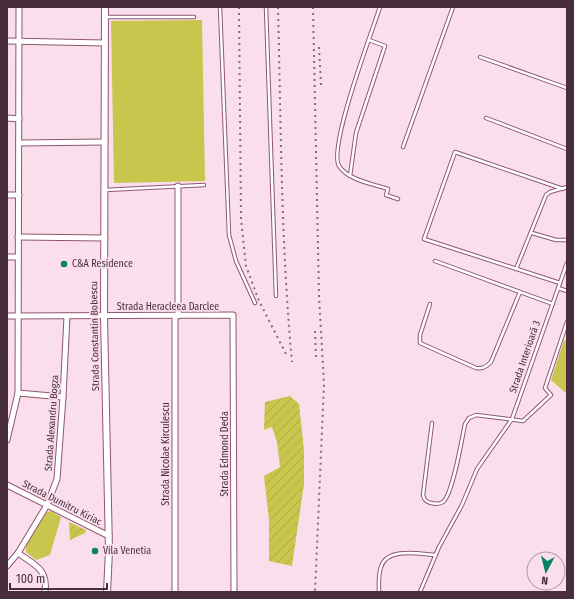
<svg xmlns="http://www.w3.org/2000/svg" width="574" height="599" font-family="'Fira Sans Condensed',sans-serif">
	<defs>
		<pattern id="garden-furrows" width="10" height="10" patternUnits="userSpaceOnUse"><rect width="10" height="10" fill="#c8c64c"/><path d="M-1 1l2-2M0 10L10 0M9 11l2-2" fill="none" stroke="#adaa43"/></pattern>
	</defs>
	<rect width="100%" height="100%" fill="#fadeeb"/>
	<g fill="#c8c64c">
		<polygon points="202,20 205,181 114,183 111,21"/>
		<polygon points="564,340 567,342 567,394 551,380"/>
		<polygon points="51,511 61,517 50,555 36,560 26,552 26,546 47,512"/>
	</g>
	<g fill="url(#garden-furrows)">
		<polygon points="290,396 299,404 304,450 304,484 292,566 269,561 269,520 264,476 280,467 277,442 272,427 264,430 265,402"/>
		<polygon points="69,522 86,530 85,533 70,540"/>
	</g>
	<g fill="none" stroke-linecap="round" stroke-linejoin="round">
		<defs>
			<g id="service">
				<polyline points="220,7 229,235 236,261 255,303"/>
				<polyline points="266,7 276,296"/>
				<path d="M 380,7 C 372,32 328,147 339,166 C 348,180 373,184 388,189 L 386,195 L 398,199"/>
				<polyline points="105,17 194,17"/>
				<polyline points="480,57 567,88"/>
				<polyline points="486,118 567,149"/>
				<polyline points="403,147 453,7"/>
				<polyline points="350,176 356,133 385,46 369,40"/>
				<polyline points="105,190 204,185"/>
				<polyline points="532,233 556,240 567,240"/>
				<polyline points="435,261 553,304"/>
				<polyline points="516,269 546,195 550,192 567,187"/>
				<polyline points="560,283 424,239 455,152 563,189"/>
				<polyline points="558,288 567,291"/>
				<path d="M 430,304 L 420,335 L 420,343 L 476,368 C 483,369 486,367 491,362 L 520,292"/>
				<path d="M 432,423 L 423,495 C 424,500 426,502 431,503 C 435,504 440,504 443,502 C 453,494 462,438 465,424 L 469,418 L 476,415 L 523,421 L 551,395 L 545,388 L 567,322"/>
				<path d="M 379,592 C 379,584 378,575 381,567 C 387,547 420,554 435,555"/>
				<polyline points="420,592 439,547 462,505 477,469 512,419 567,263"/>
			</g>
			<g id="minor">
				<polyline points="7,41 105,43"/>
				<polyline points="7,118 19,119"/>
				<polyline points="19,143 105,142"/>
				<polyline points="178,186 178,316"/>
				<polyline points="7,195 19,195"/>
				<polyline points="18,237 105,238"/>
				<polyline points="7,257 18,257"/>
				<polyline points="7,316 233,315 234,592"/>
				<polyline points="175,316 175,592"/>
				<polyline points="18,393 63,397"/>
				<polyline points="7,440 18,393 19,7"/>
				<polyline points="7,485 109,536"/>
				<path d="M 18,553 C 35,565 48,569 45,592"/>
				<polyline points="7,566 18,553 47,505 57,479 63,397 67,316"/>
			</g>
			<polyline id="tertiary" points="105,7 104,316 109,551 107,592"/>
		</defs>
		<use href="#service" stroke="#8f5673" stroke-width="4.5"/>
		<use href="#minor" stroke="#8f5673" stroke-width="7"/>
		<use href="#tertiary" stroke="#8f5673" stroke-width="8"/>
		<use href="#service" stroke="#fff" stroke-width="2.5"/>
		<use href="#minor" stroke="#fff" stroke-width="5"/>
		<use href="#tertiary" stroke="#fff" stroke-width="6"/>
		<g stroke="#866b78" stroke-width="2" stroke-dasharray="2 4" stroke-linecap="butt">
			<polyline points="239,7 241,219 246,266 259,301 286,354"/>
			<path d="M 278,7 C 281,126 281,244 292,362"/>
			<polyline points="313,7 319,296 324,384 315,592"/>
			<polyline points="319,47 321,85"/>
			<polyline points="315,331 316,358"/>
		</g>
	</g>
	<g fill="#068364" stroke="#fadeeb" stroke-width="1.5">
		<circle cx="64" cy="264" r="4"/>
		<circle cx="95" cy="551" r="4"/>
	</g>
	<g text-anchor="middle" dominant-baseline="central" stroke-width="3.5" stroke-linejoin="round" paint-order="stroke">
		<g font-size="10" fill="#482e3b" stroke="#fadeeb" text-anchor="start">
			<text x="72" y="264">C&amp;A Residence</text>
			<text x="103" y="551">Vila Venetia</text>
		</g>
		<g font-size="10" fill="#482e3b" stroke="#fadeeb">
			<text x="168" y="307">Strada Heracleea Darclee</text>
			<text transform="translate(95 336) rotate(-91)">Strada Constantin Bobescu</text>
			<text transform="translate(525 357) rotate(-71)">Strada Interioară 3</text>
			<text transform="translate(52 423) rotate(-86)">Strada Alexandru Bogza</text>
			<text transform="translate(166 454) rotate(-90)">Strada Nicolae Kirculescu</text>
			<text transform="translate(225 454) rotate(-90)">Strada Edmond Deda</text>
			<text transform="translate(62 503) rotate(27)">Strada Dumitru Kiriac</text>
		</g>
	</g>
	<rect width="574" height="599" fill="none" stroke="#482e3b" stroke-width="16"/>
	<g transform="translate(546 571) rotate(187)"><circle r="19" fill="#fadeeb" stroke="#b398a5"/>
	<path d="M0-3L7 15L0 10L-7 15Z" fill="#068364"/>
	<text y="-6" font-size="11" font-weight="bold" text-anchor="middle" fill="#482e3b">N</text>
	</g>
	<path d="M10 583v6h97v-6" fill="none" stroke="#482e3b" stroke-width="2"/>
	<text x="16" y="583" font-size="12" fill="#482e3b" stroke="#fadeeb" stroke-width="3" paint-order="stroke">100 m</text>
</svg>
